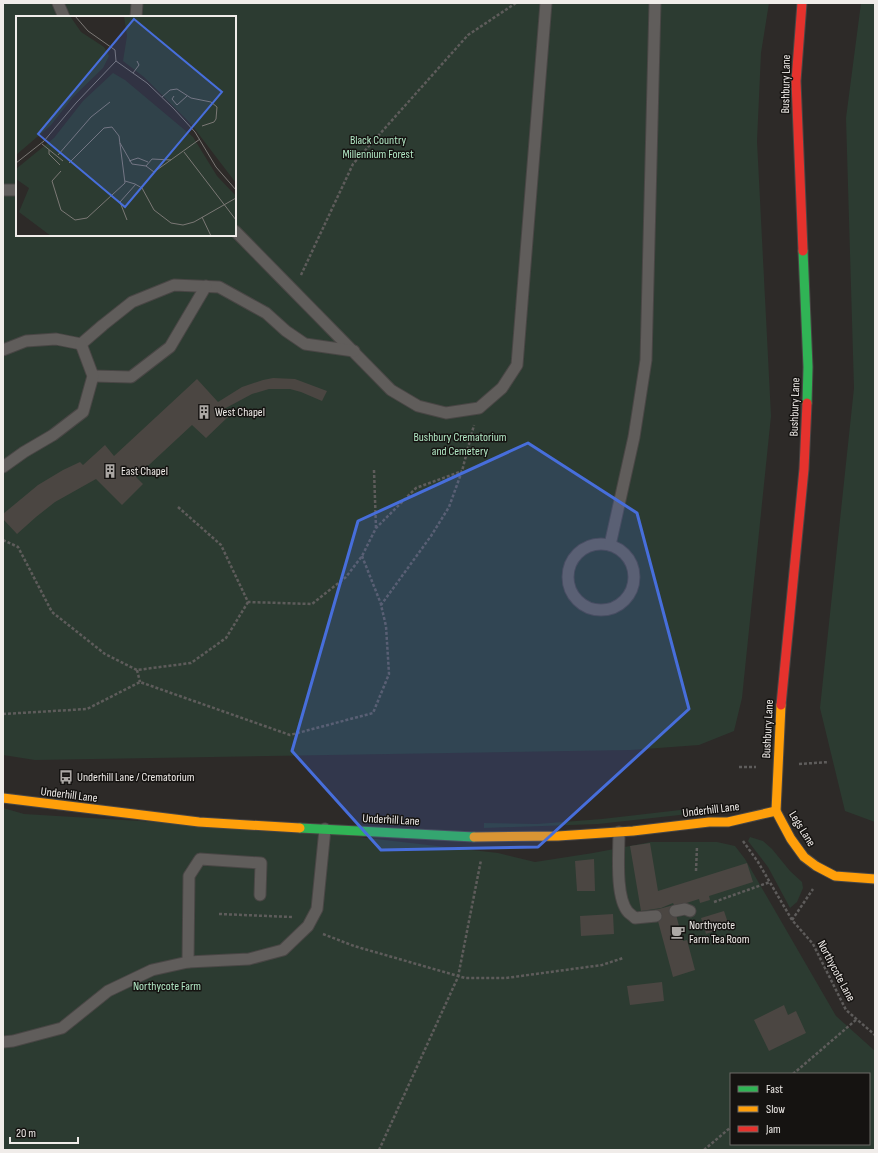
<svg xmlns="http://www.w3.org/2000/svg" width="878" height="1153" font-family="'Sofia Sans Condensed',sans-serif">
	<rect width="100%" height="100%" fill="#2d2a28"/>
	<g fill="#2c3b31" fill-rule="evenodd">
		<path d="M 3,3 L 769,3 L 761,53 L 757,141 L 771,416 L 742,698 L 734,731 L 699,745 L 631,750 L 35,760 L 3,755 ZM 17,17 L 235,17 L 235,235 L 17,235 Z"/>
		<polygon points="861,3 875,3 875,822 845,811 820,708 854,388 846,118"/>
		<polygon points="715,806 716,811 598,824 484,828 484,823 537,824 602,819"/>
		<path d="M 3,808 L 24,814 L 306,831 L 498,853 L 535,862 L 593,853 L 651,842 L 717,842 L 735,846 L 745,859 L 836,1016 L 875,1051 L 875,1150 L 3,1150 ZM 731,1074 L 869,1074 L 869,1144 L 731,1144 Z"/>
		<polygon points="750,837 763,841 772,849 790,871 802,882 803,888 797,902 790,908 768,867 748,841"/>
	</g>
	<g fill="#4b4642">
		<polygon points="273,378 295,379 327,391 322,401 301,392 290,389 269,389 252,394 224,409 230,415 206,438 192,425 136,477 143,484 122,505 96,479 55,502 36,517 17,534 3,519 3,514 38,485 63,470 80,462 83,465 105,445 114,456 197,379 218,402 242,387 263,380"/>
		<polygon points="650,843 658,891 747,863 753,882 709,896 710,900 700,903 699,899 674,907 683,941 687,940 695,970 673,977 655,910 674,905 673,903 661,908 641,911 630,846"/>
		<polygon points="594,859 595,891 577,891 575,861"/>
		<polygon points="724,911 729,926 706,934 701,918"/>
		<polygon points="613,914 614,934 581,936 580,916"/>
		<polygon points="662,982 664,1001 630,1005 627,986"/>
		<polygon points="784,1005 788,1015 796,1011 806,1033 769,1051 754,1020"/>
	</g>
	<g fill="none" stroke-linecap="round" stroke-linejoin="round">
		<defs>
			<g id="lane">
				<polyline points="58,3 64,17"/>
				<polyline points="136,17 137,3"/>
				<polyline points="3,190 17,190"/>
				<polyline points="235,231 391,390 418,406 446,413 479,408 502,388 517,365 546,3"/>
				<polyline points="3,350 26,341 56,339 81,344 103,325 132,302 174,285 219,287 266,313 286,331 305,344 354,351"/>
				<polyline points="93,376 131,377 170,347 206,286"/>
				<polyline points="3,467 24,452 53,435 83,412 93,376 81,344"/>
				<circle cx="601" cy="577" r="33"/>
				<polyline points="610,545 634,437 646,360 655,3"/>
				<path d="M 619,832 C 619,852 615,897 628,912 C 630,914 633,916 635,918 L 656,916"/>
				<polyline points="675,911 685,909 690,911"/>
				<polyline points="188,962 189,876 200,859 261,863 260,895"/>
				<polyline points="3,1042 13,1041 62,1028 108,991 152,970 188,962 249,959 283,950 308,926 317,909 325,829"/>
			</g>
			<g id="fast">
				<polyline points="803,251 808,367 807,403"/>
				<polyline points="300,828 474,837"/>
			</g>
			<g id="slow">
				<polyline points="781,705 776,811 791,839 804,857 816,866 835,876 875,879"/>
				<polyline points="3,798 199,822 300,828"/>
				<polyline points="474,837 558,836 633,831 709,822 728,822 776,811"/>
			</g>
			<g id="jam">
				<polyline points="802,3 796,81 803,251"/>
				<polyline points="781,705 804,469 807,403"/>
			</g>
		</defs>
		<use href="#lane" stroke="#494645" stroke-width="13"/>
		<use href="#fast" stroke="#494645" stroke-width="11"/>
		<use href="#slow" stroke="#494645" stroke-width="11"/>
		<use href="#jam" stroke="#494645" stroke-width="11"/>
		<g stroke="#5e5c5b" stroke-width="2.5" stroke-dasharray="3 2" stroke-linecap="butt">
			<polyline points="301,275 353,164 468,35 516,3"/>
			<polyline points="374,470 376,528"/>
			<polyline points="178,507 221,545 248,602 312,604 346,577 362,556 376,528 416,488 462,471"/>
			<polyline points="3,540 18,547 52,612 105,654 137,670 191,663 226,638 248,602"/>
			<polyline points="362,556 381,604"/>
			<polyline points="137,670 140,682"/>
			<polyline points="3,714 87,709 140,682 290,735 373,713 389,674 386,626 381,605 431,536 449,507 462,471 474,425"/>
			<polyline points="799,764 829,762"/>
			<polyline points="739,767 756,767"/>
			<polyline points="743,841 758,862 792,920 813,944 846,1010 875,1035"/>
			<polyline points="696,871 697,846"/>
			<polyline points="714,902 770,882"/>
			<polyline points="219,914 292,917"/>
			<polyline points="792,920 813,889"/>
			<polyline points="323,934 354,946 465,978 506,978 602,965 623,958"/>
			<polyline points="793,1074 857,1019"/>
			<polyline points="379,1150 458,977 481,860"/>
			<polyline points="704,1150 731,1127"/>
		</g>
		<use href="#lane" stroke="#605d5b" stroke-width="11"/>
		<use href="#fast" stroke="#30b455" stroke-width="9"/>
		<use href="#slow" stroke="#ff9f0a" stroke-width="9"/>
		<use href="#jam" stroke="#e5322d" stroke-width="9"/>
	</g>
	<path fill="#476edb" fill-opacity="0.2" stroke="#476edb" stroke-width="3" stroke-linejoin="round" d="M 528,443 L 637,513 L 689,709 L 538,847 L 381,850 L 292,751 L 358,521 Z"/>
	<defs>
		<symbol id="building-bare" viewBox="-9 -9 18 18"><path d="M-4-6H4V6H1V3H-1V6H-4ZM-2.5-4.3h1.7v1.8h-1.7ZM.8-4.3h1.7v1.8H.8ZM-2.5-1h1.7V.8h-1.7ZM.8-1h1.7V.8H.8Z" fill="#aca8a5" stroke="#151311" stroke-width="2.5" paint-order="stroke"/></symbol>
		<symbol id="bus-bare" viewBox="-9 -9 18 18"><path d="M-5-6H5V4H4V6H2V4H-2V6H-4V4H-5ZM-3.5-4V0h7V-4ZM-3.5 1.2v1.5H-2V1.2ZM2 1.2v1.5H3.5V1.2Z" fill="#aca8a5" stroke="#151311" stroke-width="2.5" paint-order="stroke"/></symbol>
		<symbol id="cafe-bare" viewBox="-9 -9 18 18"><path d="M-5.5-4.5H6V0H3Q3 3.5 0 3.5H-2.5Q-5.5 3.5-5.5 0ZM3-3.2v2h1.7v-2ZM-6 4.5H4V6H-6Z" fill="#aca8a5" stroke="#151311" stroke-width="2.5" paint-order="stroke"/></symbol>
	</defs>
	<g fill-rule="evenodd">
		<use href="#building-bare" x="194" y="402" width="20" height="20"/>
		<use href="#building-bare" x="100" y="461" width="20" height="20"/>
		<use href="#bus-bare" x="56" y="767" width="20" height="20"/>
		<use href="#cafe-bare" x="668" y="922" width="20" height="20"/>
	</g>
	<g text-anchor="middle" dominant-baseline="central" stroke-width="3" stroke-linejoin="round" paint-order="stroke">
		<g font-size="12" fill="#f0ece9" stroke="#151311">
			<text transform="translate(786 84) rotate(-89)">Bushbury Lane</text>
			<text transform="translate(795 407) rotate(-88)">Bushbury Lane</text>
			<text transform="translate(768 729) rotate(-87)">Bushbury Lane</text>
			<text transform="translate(69 795) rotate(7)">Underhill Lane</text>
			<text transform="translate(711 810) rotate(-7)">Underhill Lane</text>
			<text transform="translate(391 820) rotate(3)">Underhill Lane</text>
			<text transform="translate(802 829) rotate(58)">Legs Lane</text>
			<text transform="translate(836 971) rotate(62)">Northycote Lane</text>
		</g>
		<g font-size="12" fill="#b2e8c5" stroke="#151311">
			<text x="378" y="140">Black Country<tspan x="378" dy="14">Millennium Forest</tspan></text>
			<text x="460" y="437">Bushbury Crematorium<tspan x="460" dy="14">and Cemetery</tspan></text>
			<text x="167" y="986">Northycote Farm</text>
		</g>
		<g font-size="12" fill="#f0ece9" stroke="#151311" text-anchor="start">
			<text x="215" y="412">West Chapel</text>
			<text x="121" y="471">East Chapel</text>
			<text x="77" y="777">Underhill Lane / Crematorium</text>
			<text x="689" y="925">Northycote<tspan x="689" dy="14">Farm Tea Room</tspan></text>
		</g>
	</g>
	<g transform="translate(16 16)">
		<rect width="220" height="220" fill="#2d2a28"/>
		<path d="M 0,0 L 54,0 L 65,16 L 88,31 L 93,40 L 87,52 L 57,81 L 35,109 L 0,139 ZM 108,0 L 220,0 L 220,167 L 175,108 L 128,61 L 107,45 L 111,20 ZM 97,57 L 109,64 L 177,121 L 201,160 L 220,180 L 220,220 L 35,220 L 3,196 L 13,172 L 0,163 L 0,153 L 38,122 L 67,85 Z" fill="#2c3b31"/>
		<path fill="none" stroke="#7b7875" stroke-width="1" d="M 59,0 L 72,15 L 99,34 L 100,45M 100,45 L 131,67 L 158,93 L 179,116 L 200,151 L 220,174M 117,57 L 123,49 L 121,45M 158,80 L 156,83 L 161,89 L 171,80M 146,81 L 154,74 L 161,73 L 175,82 L 195,86 L 201,91 L 200,103 L 198,106 L 186,110M 104,127 L 116,148 L 130,150 L 138,156 L 184,123M 26,128 L 47,145M 33,134 L 33,138 L 44,149M 168,136 L 220,204M 42,139 L 75,101 L 94,86M 113,145 L 122,142 L 132,146M 0,147 L 28,125 L 60,87 L 100,45M 130,150 L 136,143 L 155,144M 45,155 L 36,165 L 45,194 L 59,204 L 71,202 L 109,167 L 103,120 L 96,111 L 88,112 L 53,147M 109,165 L 119,168 L 126,172 L 138,194 L 155,207 L 167,209 L 178,206 L 220,182M 186,201 L 195,220M 111,204 L 104,186 L 120,168"/>
		<path fill="#476edb" fill-opacity="0.15" stroke="#476edb" stroke-width="2" d="M 118,3 L 206,76 L 109,191 L 22,118 Z"/>
		<rect width="220" height="220" fill="none" stroke="#f0ece9" stroke-width="2"/>
	</g>
	<rect width="878" height="1153" fill="none" stroke="#f0ece9" stroke-width="8"/>
	<rect x="730" y="1073" width="140" height="72" fill="#151311" stroke="#6d6a67"/>
	<rect x="738" y="1086" width="20" height="6" fill="#30b455" stroke="#6d6a67"/>
	<text x="766" y="1093" font-size="12" fill="#f0ece9">Fast</text>
	<rect x="738" y="1106" width="20" height="6" fill="#ff9f0a" stroke="#6d6a67"/>
	<text x="766" y="1113" font-size="12" fill="#f0ece9">Slow</text>
	<rect x="738" y="1126" width="20" height="6" fill="#e5322d" stroke="#6d6a67"/>
	<text x="766" y="1133" font-size="12" fill="#f0ece9">Jam</text>
	<path d="M10 1137v6h68v-6" fill="none" stroke="#f0ece9" stroke-width="2"/>
	<text x="16" y="1137" font-size="12" fill="#f0ece9" stroke="#151311" stroke-width="3" paint-order="stroke">20 m</text>
</svg>
